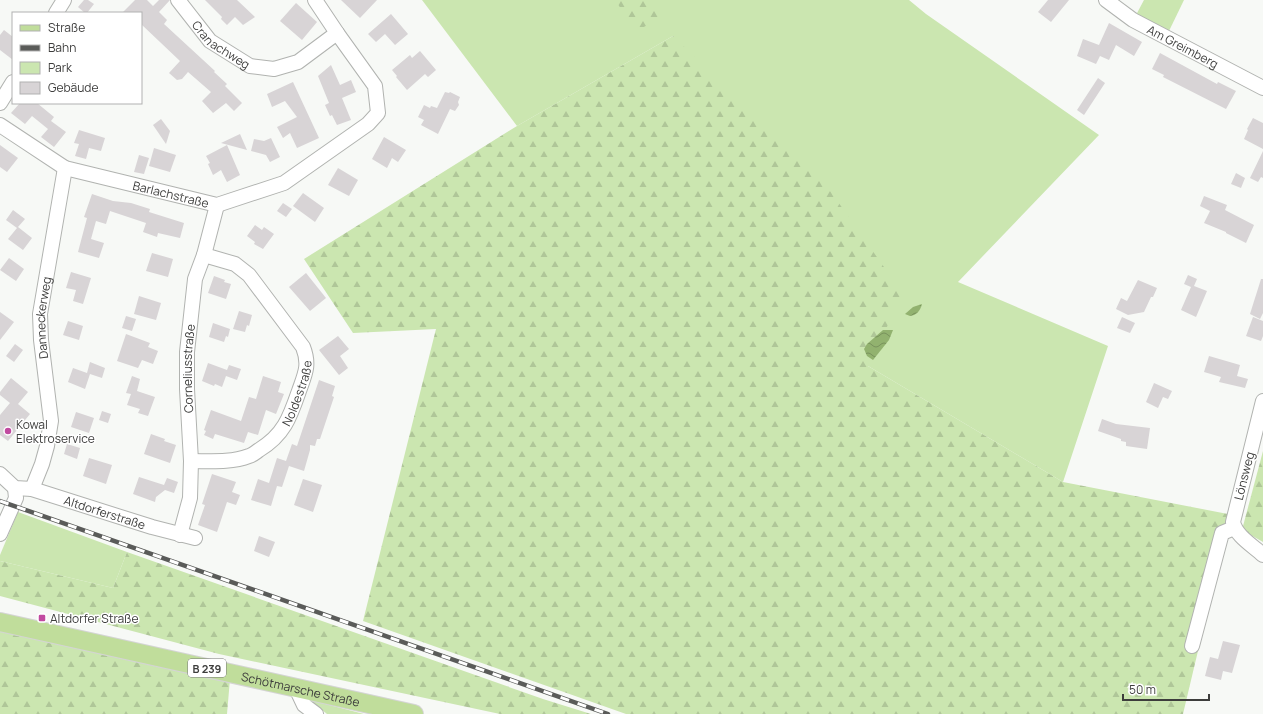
<svg xmlns="http://www.w3.org/2000/svg" width="1263" height="714" font-family="Manrope,sans-serif">
	<defs>
		<pattern id="forest-firs" width="22" height="20" patternUnits="userSpaceOnUse"><rect width="22" height="20" fill="#cbe6b0"/><path d="M5 1l3.5 6h-7zM16 11l3.5 6h-7z" fill="#afc698"/></pattern>
		<pattern id="water-waves" width="16" height="10" patternUnits="userSpaceOnUse"><rect width="16" height="10" fill="#92b26f"/><path d="M0 5q4-4 8 0t8 0" fill="none" stroke="#78925c"/></pattern>
	</defs>
	<rect width="100%" height="100%" fill="#f7f9f6"/>
	<g fill="#cbe6b0">
		<polygon points="422,0 909,0 926,14 1099,135 958,282 1108,346 1063,482 868,366 673,36 517,126"/>
		<polygon points="1144,0 1184,0 1168,33 1136,15"/>
		<polygon points="18,512 127,552 113,588 0,561 0,555"/>
		<polygon points="310,700 364,714 327,714"/>
	</g>
	<g fill="url(#forest-firs)">
		<polygon points="615,0 655,0 667,15 636,31"/>
		<polygon points="673,36 824,182 903,294 868,366 1063,482 1233,515 1226,533 1183,714 626,714 363,621 436,329 353,333 304,259 517,126"/>
		<polygon points="1263,451 1263,542 1242,530"/>
		<polygon points="127,552 543,699 591,714 500,714 219,654 0,596 0,561 113,588"/>
		<polygon points="0,628 230,679 227,714 0,714"/>
	</g>
	<g fill="url(#water-waves)">
		<path d="M 922,304 C 920,311 917,315 910,316 L 905,314 L 913,307 Z"/>
		<polygon points="883,330 893,330 889,340 873,360 867,356 864,349 867,344"/>
	</g>
	<g fill="#d8d4d6">
		<polygon points="84,0 88,0 94,4 87,13 85,13 78,7"/>
		<polygon points="135,0 147,0 153,6 159,0 170,0 159,12 167,20 164,24 215,71 214,72 227,84 225,86 242,103 234,111 226,103 213,113 202,101 211,92 188,72 182,79 177,80 169,73 180,61 141,24 141,13 122,13"/>
		<polygon points="205,0 237,0 255,17 243,25 235,17 227,25 221,19 222,17"/>
		<polygon points="341,0 377,0 360,18"/>
		<polygon points="1048,0 1069,0 1051,22 1038,12"/>
		<polygon points="296,3 317,22 302,40 280,21"/>
		<polygon points="391,14 408,34 395,45 385,34 376,42 368,34"/>
		<polygon points="1109,23 1142,42 1134,56 1116,45 1109,60 1100,56 1096,64 1077,56 1083,39 1099,45"/>
		<polygon points="4,30 13,37 13,60 0,50 0,35"/>
		<polygon points="420,51 436,70 428,77 425,74 407,90 396,77 397,76 392,70 410,55 412,58"/>
		<polygon points="1160,53 1217,84 1218,82 1236,91 1226,109 1163,77 1164,75 1152,69"/>
		<polygon points="331,65 340,85 351,80 356,92 342,98 351,120 337,125 332,115 330,116 325,105 329,103 318,76"/>
		<polygon points="1098,78 1105,83 1084,115 1077,110"/>
		<polygon points="293,82 319,138 297,148 290,133 283,138 277,127 297,117 285,101 272,107 267,94"/>
		<polygon points="445,92 449,93 450,92 460,97 458,102 459,105 455,111 450,109 438,134 421,125 424,120 418,117 424,105 430,108 431,106 437,108"/>
		<polygon points="20,103 37,103 54,117 51,121 66,132 54,147 41,137 48,129 32,116 25,124 11,113"/>
		<polygon points="1253,118 1263,123 1263,149 1244,139 1248,130 1247,129"/>
		<polygon points="161,119 170,131 166,144 153,125"/>
		<polygon points="79,130 105,138 101,151 89,148 86,159 75,156 79,144 74,143"/>
		<polygon points="240,134 247,150 221,143"/>
		<polygon points="384,137 406,150 398,162 392,158 387,168 372,159"/>
		<polygon points="271,138 280,157 270,162 266,155 251,151 254,139 264,141"/>
		<polygon points="0,145 18,158 7,172 0,167"/>
		<polygon points="227,145 240,175 227,182 221,170 213,175 208,164 210,163 206,156"/>
		<polygon points="154,148 176,155 170,172 149,166"/>
		<polygon points="1263,151 1263,178 1261,177 1258,182 1250,178"/>
		<polygon points="139,155 149,158 144,174 134,172"/>
		<polygon points="338,168 358,180 349,196 328,185"/>
		<polygon points="1236,173 1245,178 1241,188 1231,184"/>
		<polygon points="303,193 324,208 315,222 293,206"/>
		<polygon points="92,194 113,201 131,203 150,209 149,212 184,223 180,238 158,233 157,237 143,232 146,223 110,211 106,224 96,221 91,239 104,243 99,258 78,252 87,218 84,217"/>
		<polygon points="1204,196 1227,205 1225,210 1254,225 1246,243 1226,233 1226,232 1204,223 1210,211 1200,206"/>
		<polygon points="283,203 292,209 286,217 277,211"/>
		<polygon points="13,210 25,219 18,227 32,238 23,250 8,239 17,228 6,220"/>
		<polygon points="255,225 262,230 264,227 274,234 263,249 254,244 255,242 247,236"/>
		<polygon points="152,253 173,259 168,277 146,271"/>
		<polygon points="9,258 24,269 16,281 0,270"/>
		<polygon points="71,272 91,278 83,304 73,301 76,290 66,288"/>
		<polygon points="306,273 326,298 310,311 289,287"/>
		<polygon points="1188,275 1197,279 1194,286 1207,291 1196,317 1181,310 1191,287 1184,284"/>
		<polygon points="214,276 225,280 224,282 231,284 226,299 208,293"/>
		<polygon points="1261,279 1263,279 1263,313 1260,319 1250,314"/>
		<polygon points="1138,280 1157,288 1153,297 1151,297 1144,312 1128,315 1116,309 1121,298 1127,301"/>
		<polygon points="139,296 161,303 156,320 134,314"/>
		<polygon points="239,311 252,315 249,326 247,325 245,332 233,329"/>
		<polygon points="0,312 14,322 0,340"/>
		<polygon points="126,316 136,319 132,331 122,328"/>
		<polygon points="1122,317 1135,323 1130,333 1117,328"/>
		<polygon points="1253,317 1263,321 1263,336 1261,341 1246,336"/>
		<polygon points="68,321 83,326 79,340 63,335"/>
		<polygon points="213,323 230,329 228,337 226,336 224,342 209,337"/>
		<polygon points="126,334 150,343 148,347 158,351 153,364 142,360 138,368 117,361"/>
		<polygon points="338,336 349,349 340,356 348,368 339,375 319,350"/>
		<polygon points="15,344 23,350 14,362 6,356"/>
		<polygon points="1209,356 1240,365 1237,376 1248,379 1245,388 1219,382 1221,377 1204,372"/>
		<polygon points="90,362 105,368 102,378 90,374 85,389 68,382 73,368 87,373"/>
		<polygon points="208,363 227,370 229,365 241,369 237,380 226,376 222,387 215,384 214,386 202,381"/>
		<polygon points="132,376 140,379 137,391 155,397 148,416 138,413 140,409 127,405 131,394 126,393"/>
		<polygon points="263,376 281,382 278,392 284,394 276,414 266,410 258,435 248,432 244,443 215,434 213,439 204,435 206,431 204,430 211,410 241,421 249,397 256,399"/>
		<polygon points="11,378 28,392 18,404 30,414 8,441 0,435 0,415 10,403 0,395 0,392"/>
		<polygon points="319,380 335,386 332,396 334,397 320,439 317,439 315,446 310,445 310,450 304,471 289,466 282,487 277,486 271,506 251,500 258,479 269,483 277,458 286,461 292,444 297,446"/>
		<polygon points="1154,383 1172,391 1168,399 1163,397 1158,408 1146,402"/>
		<polygon points="102,411 111,414 108,423 99,420"/>
		<polygon points="76,412 94,418 89,433 71,427"/>
		<polygon points="1102,419 1116,424 1150,428 1147,449 1126,446 1126,442 1121,441 1121,439 1098,431"/>
		<polygon points="151,434 165,439 164,441 176,445 170,463 144,454"/>
		<polygon points="67,444 80,448 77,459 64,454"/>
		<polygon points="89,458 112,465 106,484 83,476"/>
		<polygon points="212,474 236,482 232,492 240,495 236,505 227,502 217,532 198,525 205,505 202,504"/>
		<polygon points="139,477 164,485 167,478 178,482 174,493 165,490 156,497 155,502 133,494"/>
		<polygon points="303,479 322,485 313,512 294,505"/>
		<polygon points="259,536 275,542 269,557 254,551"/>
		<polygon points="1223,641 1240,645 1232,673 1223,671 1221,680 1205,676 1210,657 1218,659"/>
	</g>
	<g fill="none" stroke-linecap="round" stroke-linejoin="round">
		<defs>
			<g id="minor">
				<path id="s1" d="M 178,0 L 210,41 L 250,66 L 274,69 L 298,62 L 337,33"/>
				<path id="s2" d="M 1106,0 L 1133,20 L 1263,88"/>
				<polyline points="56,13 64,0"/>
				<polyline points="0,103 13,82"/>
				<path id="s3" d="M 0,125 L 65,168 L 217,205 L 284,183 L 368,124 L 378,113 L 375,86 L 337,33 L 315,0"/>
				<path d="M 1263,401 L 1233,522 C 1236,536 1252,545 1263,555"/>
				<path id="s4" d="M 191,461 C 210,461 231,463 249,456 C 253,455 256,452 259,450 C 284,435 290,417 299,391 C 305,374 310,365 303,347 L 249,275 L 235,264 L 204,255"/>
				<path id="s5" d="M 0,474 L 15,488 L 32,489 L 152,527 L 195,538"/>
				<path id="s6" d="M 32,489 L 42,464 L 47,446 L 51,421 L 41,340 L 40,314 L 65,168"/>
				<polyline points="0,534 16,498 15,488"/>
				<path id="s7" d="M 180,535 L 190,498 L 191,461 L 187,389 L 187,352 L 189,334 L 195,279 L 204,255 L 217,205"/>
				<polyline points="1192,646 1222,533 1234,528"/>
				<polyline points="296,688 304,705 316,714"/>
			</g>
			<g id="major">
				<path id="s8" d="M 0,622 L 414,714"/>
			</g>
		</defs>
		<use href="#minor" stroke="#b1b3b0" stroke-width="16"/>
		<use href="#major" stroke="#d4d4d4" stroke-width="20"/>
		<use href="#minor" stroke="#fff" stroke-width="14"/>
		<use href="#major" stroke="#c0dd9b" stroke-width="18"/>
		<defs>
			<polyline id="rail" points="0,501 608,714"/>
		</defs>
		<use href="#rail" stroke="#5a5b59" stroke-width="4.5"/>
		<use href="#rail" stroke="#fff" stroke-width="3" stroke-dasharray="9" stroke-linecap="butt"/>
	</g>
	<g fill="#c14aa0" stroke="#fff" stroke-width="1.5">
		<circle cx="8" cy="431" r="4"/>
		<rect x="38" y="614" width="8" height="8" rx="2"/>
	</g>
	<g text-anchor="middle" dominant-baseline="central" stroke-width="3" stroke-linejoin="round" paint-order="stroke">
		<rect fill="#fff" stroke="#777776" stroke-width="1" x="188" y="659" width="38" height="18" rx="3"/>
		<g font-size="11" font-weight="bold" fill="#3d3d3c">
			<text x="207" y="668">B 239</text>
		</g>
		<g font-size="12" fill="#3d3d3c" stroke="#fff">
			<text stroke="none"><textPath href="#s1" startOffset="63">Cranachweg</textPath></text>
			<text stroke="none"><textPath href="#s2" startOffset="90">Am Greimberg</textPath></text>
			<text stroke="none"><textPath href="#s3" startOffset="187">Barlachstraße</textPath></text>
			<text stroke="none"><textPath href="#s6" startOffset="175">Danneckerweg</textPath></text>
			<text stroke="none"><textPath href="#s7" startOffset="168">Corneliusstraße</textPath></text>
			<text stroke="none"><textPath href="#s4" startOffset="141">Noldestraße</textPath></text>
			<text transform="translate(1244 476) rotate(-76)">Lönsweg</text>
			<text stroke="none"><textPath href="#s5" startOffset="114">Altdorferstraße</textPath></text>
			<text stroke="none"><textPath href="#s8" startOffset="308">Schötmarsche Straße</textPath></text>
		</g>
		<g font-size="12" fill="#3d3d3c" stroke="#fff" text-anchor="start">
			<text x="16" y="424">Kowal<tspan x="16" dy="14">Elektroservice</tspan></text>
			<text x="50" y="618">Altdorfer Straße</text>
		</g>
	</g>
	<rect x="12" y="12" width="130" height="92" fill="#ffffff" stroke="#b1b1b1"/>
	<rect x="20" y="25" width="20" height="6" fill="#c0dd9b" stroke="#b1b1b1"/>
	<text x="48" y="32" font-size="12" fill="#3d3d3c">Straße</text>
	<rect x="20" y="45" width="20" height="6" fill="#5a5b59" stroke="#b1b1b1"/>
	<text x="48" y="52" font-size="12" fill="#3d3d3c">Bahn</text>
	<rect x="20" y="62" width="20" height="12" fill="#cbe6b0" stroke="#b1b1b1"/>
	<text x="48" y="72" font-size="12" fill="#3d3d3c">Park</text>
	<rect x="20" y="82" width="20" height="12" fill="#d8d4d6" stroke="#b1b1b1"/>
	<text x="48" y="92" font-size="12" fill="#3d3d3c">Gebäude</text>
	<path d="M1123 694v6h86v-6" fill="none" stroke="#3d3d3c" stroke-width="2"/>
	<text x="1129" y="694" font-size="12" fill="#3d3d3c" stroke="#ffffff" stroke-width="3" paint-order="stroke">50 m</text>
</svg>
